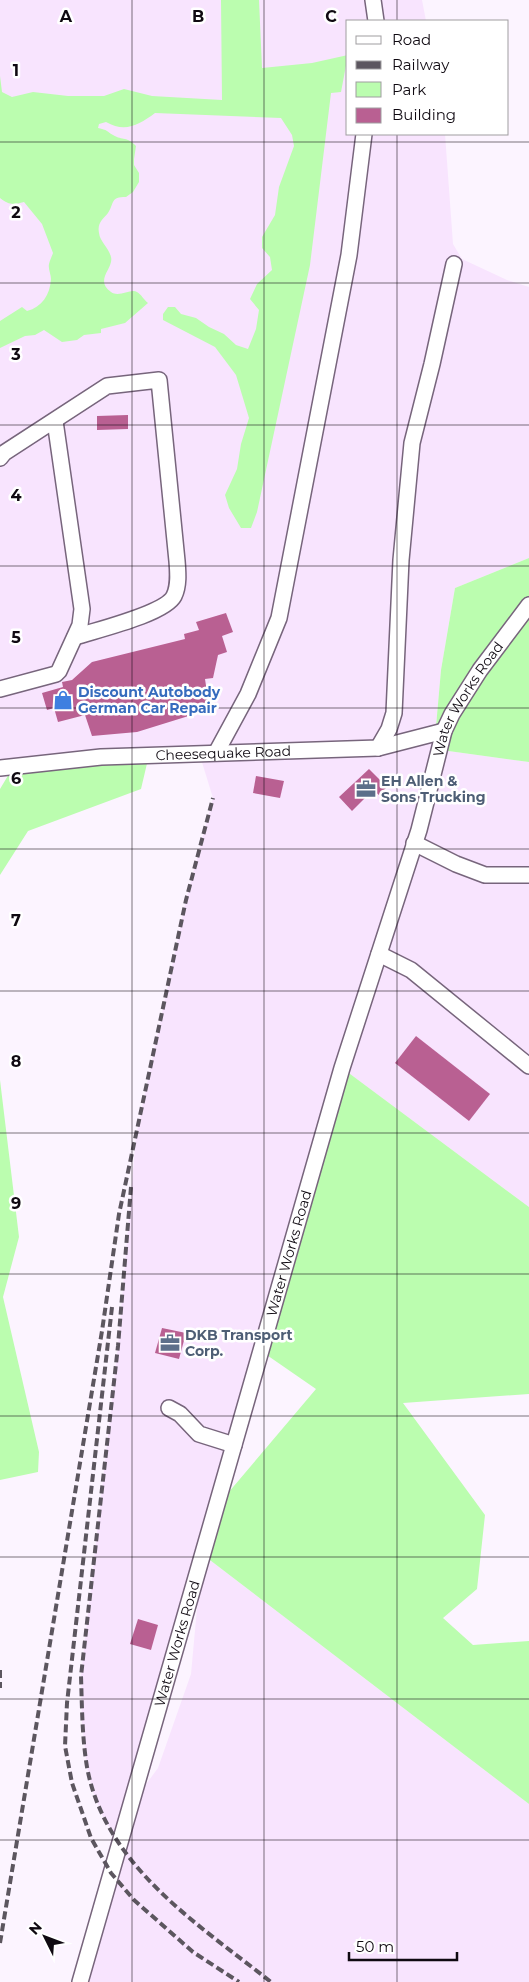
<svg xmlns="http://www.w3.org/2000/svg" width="529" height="1982" font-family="Montserrat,sans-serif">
	<rect width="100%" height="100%" fill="#fcf4ff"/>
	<polygon fill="#f8e4fe" points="0,0 422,0 426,21 348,21 348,134 445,134 453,244 462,259 507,280 529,287 529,558 455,588 441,670 434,749 529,762 529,1207 343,1069 127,1810 158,1768 191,1674 202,1554 529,1804 529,1982 79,1982 120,1842 104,1819 93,1792 87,1767 82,1723 81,1676 118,1346 136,1136 186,900 213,798 201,759 0,770"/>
	<g fill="#bbfdaf">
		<path d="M 221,0 L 259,0 L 262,68 L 312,63 L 348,55 L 341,92 L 331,93 L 310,265 L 257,512 L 251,528 L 241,528 L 229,508 L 225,495 L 237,469 L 241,444 L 249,418 L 236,375 L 215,347 L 163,320 L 163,314 L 168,307 L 175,307 L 181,314 L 196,318 L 209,327 L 224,334 L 236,345 L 248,349 L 256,329 L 259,310 L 250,299 L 257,284 L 272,270 L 270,257 L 262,248 L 262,237 L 275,215 L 279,187 L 294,146 L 292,135 L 281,118 L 155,113 C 139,125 125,133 106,122 L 99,124 L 98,128 C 108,130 106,131 113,135 C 123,141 127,136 136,146 L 134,159 L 134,165 L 139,173 L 139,182 L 133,192 L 126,197 C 110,197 115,202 108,213 C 103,219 97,223 99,233 C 100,242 109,248 111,257 C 114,268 94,280 111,292 C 119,298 131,288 137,292 C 141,294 144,300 148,303 L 125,323 L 101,329 L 101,333 L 84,335 L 77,340 L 62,342 L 44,330 L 35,335 L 25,336 L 0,348 L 0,321 L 22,307 L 27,311 C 42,307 50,295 51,279 C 51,274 48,269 49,264 C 50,260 52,256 53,253 L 42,224 L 24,202 C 13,205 9,205 0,198 L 0,76 L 2,92 L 12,97 L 33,92 L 68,96 L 104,96 L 124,89 L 152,96 L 222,100 Z"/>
		<polygon points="529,558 529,762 434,749 441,670 455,588"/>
		<polygon points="149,755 141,789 28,831 0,875 0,789 12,769"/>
		<polygon points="342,1068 529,1207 529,1394 403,1403 485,1515 477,1589 443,1618 473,1645 529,1641 529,1804 202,1554 217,1506 316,1389 261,1351"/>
		<polygon points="0,1080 19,1237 3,1297 39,1452 38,1472 0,1480"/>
	</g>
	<g fill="#b96092">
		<polygon points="128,415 128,429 97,430 97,416"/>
		<polygon points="226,613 233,632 222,636 227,652 218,655 213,678 205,679 209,706 195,714 137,732 92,736 85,715 58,722 54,708 47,710 42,693 63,687 62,682 72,680 92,662 185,639 184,634 199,630 196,622"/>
		<polygon points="369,769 387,787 379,795 373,790 352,811 339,797"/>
		<polygon points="256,776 284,781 280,798 253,793"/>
		<polygon points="416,1036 490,1094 469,1121 395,1063"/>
		<polygon points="162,1328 186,1333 179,1359 155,1353"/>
		<polygon points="138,1619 158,1625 151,1650 130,1644"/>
	</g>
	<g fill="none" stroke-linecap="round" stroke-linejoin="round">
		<defs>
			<g id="minor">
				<polyline points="373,0 376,21"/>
				<path d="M 0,458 L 4,453 L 107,386 L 159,380 L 177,561 C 178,573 179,586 174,596 C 165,614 96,630 75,637"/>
				<polyline points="0,689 56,674 59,671 80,625 82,609 80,595 55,421"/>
				<polyline points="378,748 389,729 394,713 401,560 412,443 432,364 454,264"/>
				<polyline points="216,753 248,694 279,618 349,255 364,134"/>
				<path id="s1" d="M 0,768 L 101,757 L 378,748 L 444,731"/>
				<polyline points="414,843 456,864 485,875 529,875"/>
				<polyline points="379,954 411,970 529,1066"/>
				<polyline points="169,1408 180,1414 199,1434 234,1445"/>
				<path id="s2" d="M 80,1982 L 342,1068 L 419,830 L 444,731 L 452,714 L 480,670 L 529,605"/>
			</g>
		</defs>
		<use href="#minor" stroke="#77657c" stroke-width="18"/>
		<use href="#minor" stroke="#fff" stroke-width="15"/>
		<g stroke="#5c565f" stroke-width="4" stroke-dasharray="8 4" stroke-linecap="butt">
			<path d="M 131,1187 L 118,1346 L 81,1676 C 82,1706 82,1737 87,1767 C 105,1866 198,1924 271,1982"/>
			<polyline points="112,1307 67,1703 65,1746 72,1783 91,1838 111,1873 134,1900 193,1952 239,1982"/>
			<polyline points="0,1670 0,1688"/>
			<polyline points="0,1943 102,1331 119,1214 186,900 213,798"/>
		</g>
	</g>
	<path fill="none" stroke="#0f0911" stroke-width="1" stroke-opacity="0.55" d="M 132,0 L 132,1982M 264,0 L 264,1982M 397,0 L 397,21M 397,134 L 397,1982M 0,142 L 529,142M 0,283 L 529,283M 0,425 L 529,425M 0,566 L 529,566M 0,708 L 529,708M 0,849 L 529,849M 0,991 L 529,991M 0,1133 L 529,1133M 0,1274 L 529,1274M 0,1416 L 529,1416M 0,1557 L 529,1557M 0,1699 L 529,1699M 0,1840 L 529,1840"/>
	<defs>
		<symbol id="shop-bare" viewBox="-9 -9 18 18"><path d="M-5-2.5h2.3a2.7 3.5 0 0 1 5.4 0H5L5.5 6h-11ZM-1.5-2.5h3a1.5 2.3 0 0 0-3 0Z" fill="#3f7fe0" stroke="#fff" stroke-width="2.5" paint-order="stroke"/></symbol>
		<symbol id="office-bare" viewBox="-9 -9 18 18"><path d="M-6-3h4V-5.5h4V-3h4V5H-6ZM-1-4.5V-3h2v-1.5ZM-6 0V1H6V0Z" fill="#5c6f8a" stroke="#fff" stroke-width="2.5" paint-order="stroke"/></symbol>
	</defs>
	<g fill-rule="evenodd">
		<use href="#shop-bare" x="49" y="686" width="28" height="28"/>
		<use href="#office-bare" x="352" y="775" width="28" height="28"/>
		<use href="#office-bare" x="156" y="1329" width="28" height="28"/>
	</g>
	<g text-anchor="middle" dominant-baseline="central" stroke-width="5" stroke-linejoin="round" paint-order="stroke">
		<g font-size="14" font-weight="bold" fill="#366cbe" stroke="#fff" text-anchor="start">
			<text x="78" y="692">Discount Autobody<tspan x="78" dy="16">German Car Repair</tspan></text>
		</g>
		<g font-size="14" fill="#0f0911" stroke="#fff">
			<text stroke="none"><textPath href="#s2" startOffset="1342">Water Works Road</textPath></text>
			<text stroke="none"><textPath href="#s1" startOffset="224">Cheesequake Road</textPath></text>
			<text stroke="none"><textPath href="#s2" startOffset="758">Water Works Road</textPath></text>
			<text stroke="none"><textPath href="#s2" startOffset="352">Water Works Road</textPath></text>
		</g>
		<g font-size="14" font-weight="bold" fill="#4e5e75" stroke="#fff" text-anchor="start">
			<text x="381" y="781">EH Allen &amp;<tspan x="381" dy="16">Sons Trucking</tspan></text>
			<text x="185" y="1335">DKB Transport<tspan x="185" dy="16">Corp.</tspan></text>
		</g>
	</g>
	<g font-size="16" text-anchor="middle" font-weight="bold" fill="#0f0911" stroke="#fff" stroke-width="5" stroke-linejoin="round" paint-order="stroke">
		<text x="66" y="22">A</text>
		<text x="198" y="22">B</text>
		<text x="331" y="22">C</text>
		<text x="16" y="76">1</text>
		<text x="16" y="218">2</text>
		<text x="16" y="360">3</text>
		<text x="16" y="501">4</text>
		<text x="16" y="643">5</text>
		<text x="16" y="784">6</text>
		<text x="16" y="926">7</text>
		<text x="16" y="1067">8</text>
		<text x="16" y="1209">9</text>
	</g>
	<rect x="346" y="20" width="162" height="115" fill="#ffffff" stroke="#9f9da0"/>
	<rect x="356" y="36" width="25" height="8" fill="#ffffff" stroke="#9f9da0"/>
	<text x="392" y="45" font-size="15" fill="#0f0911">Road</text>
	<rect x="356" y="61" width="25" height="8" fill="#5c565f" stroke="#9f9da0"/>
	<text x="392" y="70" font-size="15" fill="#0f0911">Railway</text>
	<rect x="356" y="82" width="25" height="15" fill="#bbfdaf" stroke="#9f9da0"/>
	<text x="392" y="95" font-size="15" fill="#0f0911">Park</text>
	<rect x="356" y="108" width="25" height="15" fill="#b96092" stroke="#9f9da0"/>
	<text x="392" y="120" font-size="15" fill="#0f0911">Building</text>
	<g transform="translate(45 1937) rotate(312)" stroke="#ffffff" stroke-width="4" paint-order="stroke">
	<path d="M0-4L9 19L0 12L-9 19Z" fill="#0f0911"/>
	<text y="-8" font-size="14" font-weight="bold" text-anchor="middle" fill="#0f0911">N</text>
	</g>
	<path d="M349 1952v8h108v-8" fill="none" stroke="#0f0911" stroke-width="2.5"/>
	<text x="356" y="1952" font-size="15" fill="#0f0911" stroke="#ffffff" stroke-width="4" paint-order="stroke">50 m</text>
</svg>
